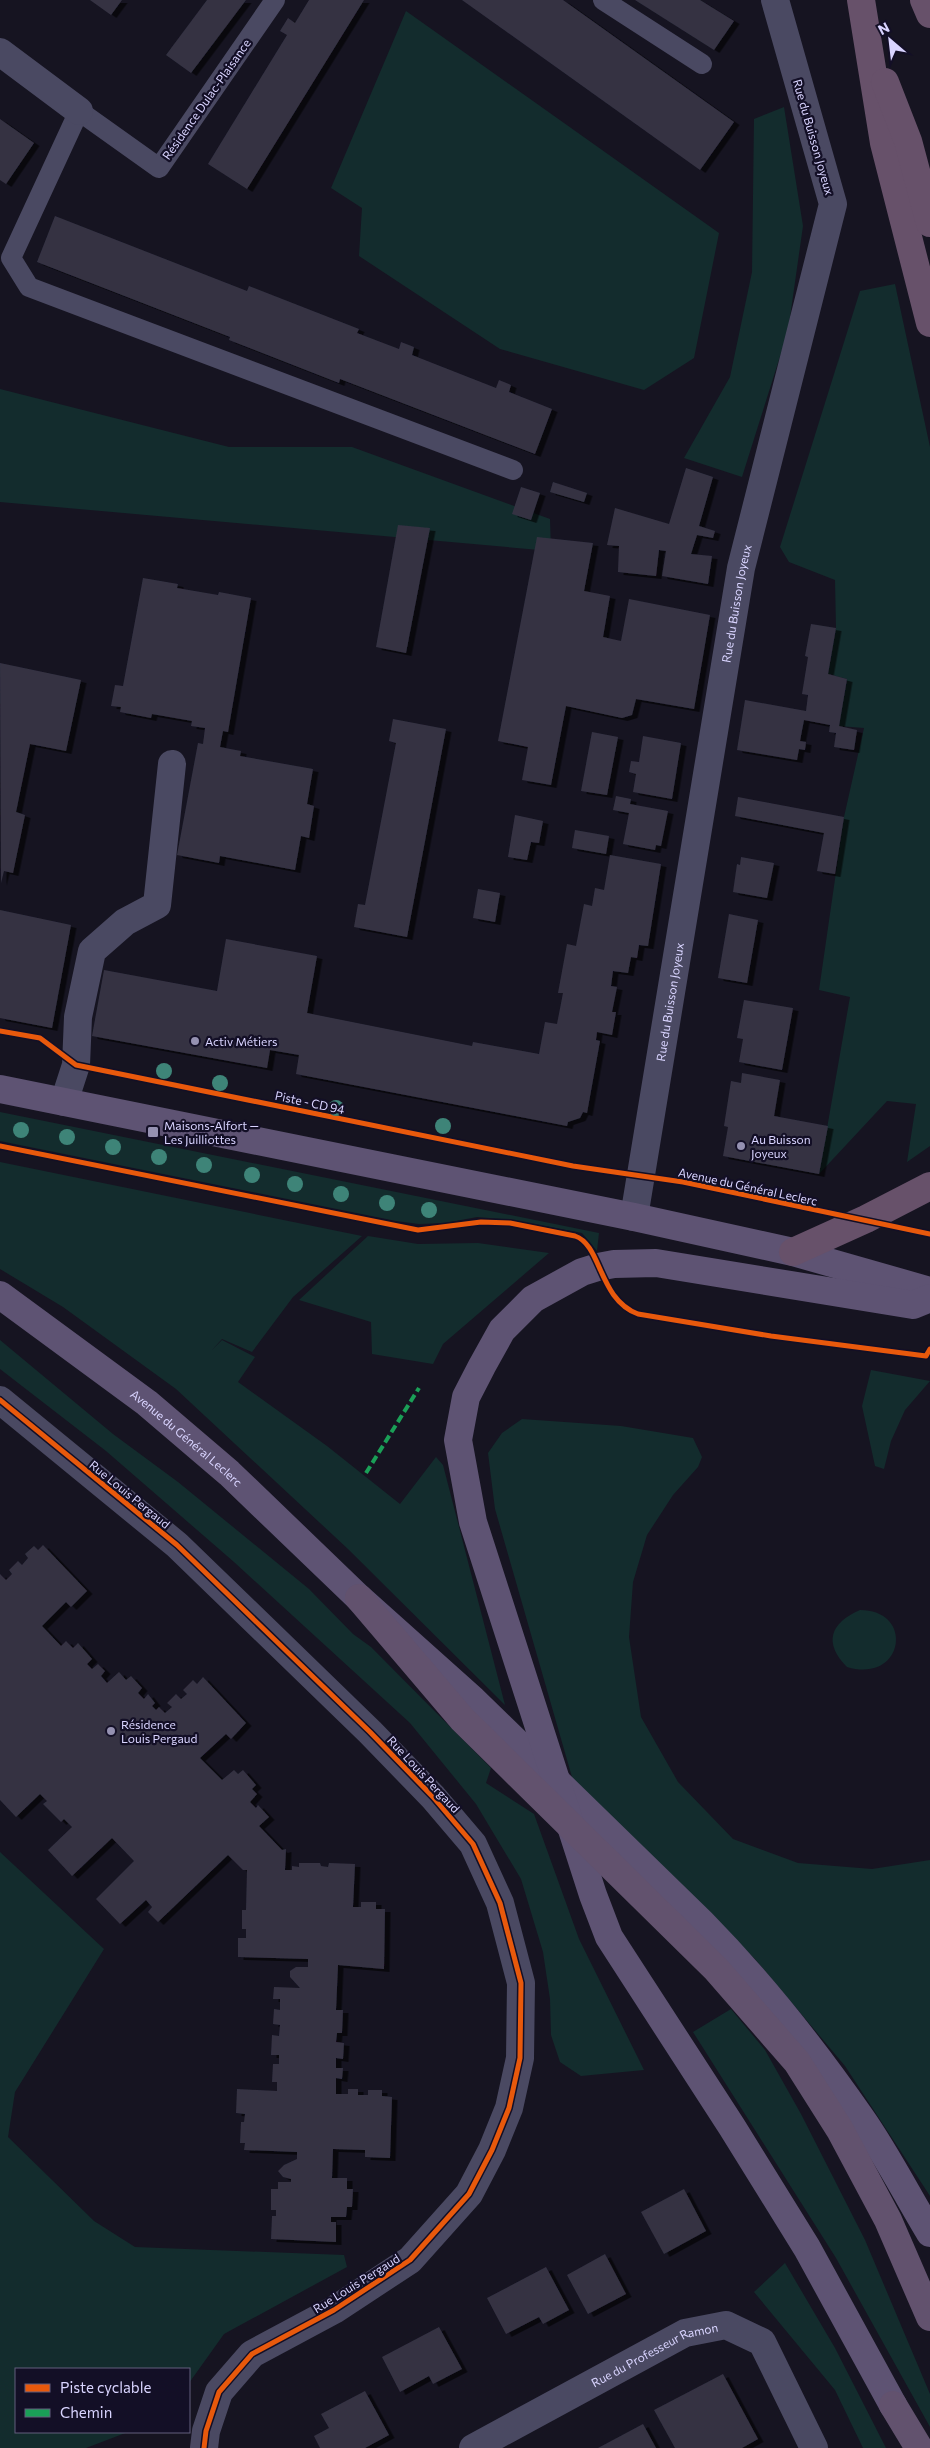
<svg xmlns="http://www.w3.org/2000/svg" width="930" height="2448" font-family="Commissioner,sans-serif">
	<defs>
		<filter id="shadow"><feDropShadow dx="5.5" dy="3" stdDeviation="0" flood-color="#0009"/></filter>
	</defs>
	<rect width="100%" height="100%" fill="#161421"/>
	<g fill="#132c2d">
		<polygon points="406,11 719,233 694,358 644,390 500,349 359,256 362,208 331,188"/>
		<polygon points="784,107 803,226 788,331 742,477 684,458 730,377 752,272 754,119"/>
		<polygon points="895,284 930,447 930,1146 907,1162 916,1104 887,1101 819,1174 850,997 819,990 844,817 864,728 839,726 847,679 828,674 836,628 835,580 789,562 780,547 860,291"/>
		<polygon points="0,389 229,447 352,447 550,519 551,551 0,502"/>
		<polygon points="0,1112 599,1233 597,1251 582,1233 512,1220 477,1217 445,1223 419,1224 396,1221 0,1141"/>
		<polygon points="0,1162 362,1236 293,1297 252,1352 222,1339 212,1350 222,1340 255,1357 238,1382 327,1446 400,1504 436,1457 443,1465 505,1705 348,1549 176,1389 63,1307 0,1269"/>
		<polygon points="368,1236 418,1244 478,1243 549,1253 443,1344 433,1364 372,1354 371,1322 299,1300"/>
		<polygon points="0,1340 113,1434 178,1482 309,1589 353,1634 371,1647 491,1768 486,1783 534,1814 579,1939 644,2070 581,2076 560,2062 551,2035 550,1999 543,1952 521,1879 476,1804 410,1723 234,1562 106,1451 0,1369"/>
		<polygon points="871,1370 930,1381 905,1410 891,1441 884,1469 875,1466 862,1406"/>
		<polygon points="522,1419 621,1426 693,1438 702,1457 698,1467 673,1495 647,1535 633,1582 629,1637 641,1717 678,1782 733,1839 798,1863 872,1869 930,1860 930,2196 845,2066 755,1959 574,1784 495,1509 488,1453 502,1433"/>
		<path d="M 860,1610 C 915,1610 904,1684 847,1667 C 823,1643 830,1623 860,1610 Z"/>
		<polygon points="0,1852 104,1949 15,2092 8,2137 94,2221 135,2247 344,2255 347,2267 224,2334 189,2383 189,2369 16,2369 16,2432 128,2432 86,2448 0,2448"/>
		<polygon points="731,2009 765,2050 801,2114 865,2240 930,2394 930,2427 836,2258 693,2032"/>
		<polygon points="785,2263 835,2348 886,2448 863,2448 835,2390 754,2292"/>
	</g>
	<g fill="#343243" filter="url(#shadow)">
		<polygon points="90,0 122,0 111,15"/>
		<polygon points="207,0 246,0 191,73 166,55"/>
		<polygon points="309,0 364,0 247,189 208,164 287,35 280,31 288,18 295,23"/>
		<polygon points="462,0 563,0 734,122 700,170"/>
		<polygon points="635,0 700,0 734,21 714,50"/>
		<polygon points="0,119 34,143 6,184 0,180"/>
		<polygon points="55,216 247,291 249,286 359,329 357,333 399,349 401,342 414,347 412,355 496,388 499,380 511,385 509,392 552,409 535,454 340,379 339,383 229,340 230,337 37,262"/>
		<polygon points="686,468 713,477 699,526 715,531 713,538 697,535 691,554 712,556 708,584 662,576 666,551 659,550 656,576 618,572 619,546 607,545 615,508 669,524"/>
		<polygon points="553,482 587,493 584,502 550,492"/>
		<polygon points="521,487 540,493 531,520 512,514"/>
		<polygon points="398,525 430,528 406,653 376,647"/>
		<polygon points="537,537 593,543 584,591 610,596 603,637 621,641 629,599 710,615 694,709 636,699 632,715 622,718 566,706 551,785 522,780 528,747 498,741"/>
		<polygon points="143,578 178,584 177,588 218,595 219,592 251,598 228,732 223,731 220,747 241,751 240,756 313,769 307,804 314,806 309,838 301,836 295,870 220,856 219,863 177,855 198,743 203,744 205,728 191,726 192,721 152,714 151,718 120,712 121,707 111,706 115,685 123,686"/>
		<polygon points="811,624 836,628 828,674 847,679 839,726 857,730 854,750 834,747 836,733 829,732 830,725 804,720 800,741 806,742 805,750 799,749 797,760 737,750 745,700 806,711 808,695 802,694 808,657 805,656"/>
		<polygon points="0,663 81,680 66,751 30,744 16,812 25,815 13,873 4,871 1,883"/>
		<polygon points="393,719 446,729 407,937 354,927 358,904 365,905 396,743 389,741"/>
		<polygon points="592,732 618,737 607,795 581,791"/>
		<polygon points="643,736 681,743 672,799 633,792 636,774 629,772 631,761 639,762"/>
		<polygon points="616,796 631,799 630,804 668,811 661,846 656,845 655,850 623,844 629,813 613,810"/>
		<polygon points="738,797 844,817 835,874 817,871 824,833 735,816"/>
		<polygon points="515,815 543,821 539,843 531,842 527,860 508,857"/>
		<polygon points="575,830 609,836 606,854 572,848"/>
		<polygon points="610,855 661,864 648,946 639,945 637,958 631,957 628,973 613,971 611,986 617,987 612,1012 616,1012 612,1035 597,1032 596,1040 600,1041 587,1113 583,1112 580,1118 568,1122 567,1126 296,1074 299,1055 270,1050 267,1068 92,1036 104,970 217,991 226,939 317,956 307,1013 472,1046 473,1042 539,1054 545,1022 557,1024 563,993 558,993 567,944 576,946 584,904 592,906 595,888 604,890"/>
		<polygon points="741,857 774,863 767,898 733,892 737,864 740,865"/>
		<polygon points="478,889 500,893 495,922 473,918"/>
		<polygon points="0,910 71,925 52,1028 0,1018"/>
		<polygon points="729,914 758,920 747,983 718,978"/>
		<polygon points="744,1000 793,1008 782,1070 739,1062 743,1039 737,1038"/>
		<polygon points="742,1073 780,1080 774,1116 828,1126 819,1174 723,1156 728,1127 724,1126 731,1081 741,1083"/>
		<polygon points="43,1545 87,1591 71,1607 66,1602 42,1626 61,1646 66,1641 73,1648 78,1643 92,1659 87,1664 92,1669 98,1664 105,1671 101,1676 107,1683 119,1672 126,1680 131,1676 142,1688 138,1693 144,1699 148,1694 155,1703 152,1706 156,1710 159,1707 165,1713 172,1707 167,1703 176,1694 181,1699 187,1694 183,1690 193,1680 197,1684 203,1677 246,1723 231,1739 226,1734 200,1758 222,1780 234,1770 238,1774 243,1770 256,1785 252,1789 257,1794 250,1802 256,1808 258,1805 269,1817 259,1826 282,1850 286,1849 285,1870 292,1870 292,1866 299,1867 299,1863 320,1863 321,1866 328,1867 329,1863 355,1864 353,1907 361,1907 361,1902 376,1902 376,1909 385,1909 384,1969 338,1965 336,2010 343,2010 342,2033 337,2033 336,2042 344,2043 343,2059 336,2058 336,2068 343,2068 342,2079 336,2078 336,2094 348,2094 348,2089 358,2089 358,2095 368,2095 368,2090 382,2090 382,2096 392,2097 390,2158 365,2157 365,2150 333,2149 332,2178 347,2178 347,2189 353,2189 352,2207 347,2207 346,2217 331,2217 331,2222 336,2222 336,2242 271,2239 272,2216 276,2216 276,2210 271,2210 271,2189 278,2189 278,2182 291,2182 291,2179 283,2177 278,2171 284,2165 297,2159 297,2152 244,2150 245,2143 240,2143 241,2122 244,2122 245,2114 236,2113 237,2089 277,2091 277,2082 272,2082 273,2064 279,2064 279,2055 271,2055 272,2035 279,2036 280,2025 273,2024 274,2009 280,2010 280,1999 273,1999 274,1987 300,1988 290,1977 290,1971 296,1967 308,1967 308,1959 238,1957 238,1938 246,1938 246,1929 242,1929 242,1910 246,1910 247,1870 243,1870 228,1855 158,1922 148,1912 152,1907 146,1900 120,1924 96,1899 134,1861 112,1838 72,1876 48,1850 72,1827 64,1819 61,1822 43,1804 47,1801 40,1794 16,1817 0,1800 0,1574 6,1580 12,1574 9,1570 18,1561 22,1565 28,1558 25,1554 34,1546 38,1550"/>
		<polygon points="684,2189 706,2231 664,2254 641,2212"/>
		<polygon points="605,2254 626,2294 588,2314 567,2275"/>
		<polygon points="546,2267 569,2310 543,2324 539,2317 506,2334 487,2298"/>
		<polygon points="439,2327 462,2369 433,2384 429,2376 400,2392 382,2357"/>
		<polygon points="723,2374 758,2439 742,2448 675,2448 654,2410"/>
		<polygon points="365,2391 389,2435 365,2448 320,2448 314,2436 329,2428 321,2414"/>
		<polygon points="643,2424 656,2448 598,2448"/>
	</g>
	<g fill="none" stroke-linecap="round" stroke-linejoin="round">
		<g stroke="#4a4962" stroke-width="20">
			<polyline points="275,0 159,168 79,111 11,258 29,287 513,470"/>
			<polyline points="603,0 702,64"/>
		</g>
		<g stroke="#4a4962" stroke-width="28">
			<polyline points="0,52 79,111"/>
			<polyline points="64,1102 76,1065 78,1017 92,951 125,922 157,905 172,764"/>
			<path id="s1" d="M 634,1217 L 741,568 L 833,204 L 775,0"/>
			<polyline points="0,1400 177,1545 370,1732 433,1797 473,1844 500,1903 521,1983 520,2058 509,2108 492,2150 469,2194 410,2260 334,2310 252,2354 219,2392 206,2431 204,2448"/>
			<path id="s2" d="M 473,2448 L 685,2333 L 726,2325 L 762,2342 L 814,2448"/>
		</g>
		<g stroke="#5e5373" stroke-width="28">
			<polyline points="0,1089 634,1217 793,1252 930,1291"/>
			<path id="s3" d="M 0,1295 L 147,1403 L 229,1473 L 359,1598 L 473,1700 L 702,1923 C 761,1983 813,2049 861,2118 C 887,2155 907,2195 930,2233"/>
			<polyline points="893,2405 807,2248 732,2127 609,1937 593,1895 473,1522 458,1440 466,1397 482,1366 502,1330 533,1299 582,1272 598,1267 614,1264 656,1263 913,1305 930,1298"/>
		</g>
		<g stroke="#62526e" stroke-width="28">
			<polyline points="359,1598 462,1719 716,1969 797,2062 840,2130 888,2220 930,2317"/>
			<polyline points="893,2405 919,2448"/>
		</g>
		<g stroke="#67516a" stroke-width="28">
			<polyline points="861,0 884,143 930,323"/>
			<polyline points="924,0 930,14"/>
			<polyline points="885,82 908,141 930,223"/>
			<polyline points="793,1252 866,1219 930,1186"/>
		</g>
		<polyline stroke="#1a9f57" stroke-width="4" stroke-dasharray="8 4" stroke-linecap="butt" points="366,1473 419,1388"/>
		<defs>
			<g id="cycleway">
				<polyline points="0,1031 40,1038 76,1065 573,1166 683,1182 930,1234"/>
				<path d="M 0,1146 L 418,1230 L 481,1222 L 510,1223 L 575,1236 C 602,1245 598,1299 638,1314 L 771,1336 L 926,1356 L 930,1349"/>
				<polyline points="0,1400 177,1545 370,1732 433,1797 473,1844 500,1903 521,1983 520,2058 509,2108 492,2150 469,2194 410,2260 334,2310 252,2354 219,2392 206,2431 204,2448"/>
			</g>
		</defs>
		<use href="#cycleway" stroke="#130f26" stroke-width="8"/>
		<use href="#cycleway" stroke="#e8590c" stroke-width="5"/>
	</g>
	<g fill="#3e8478">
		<circle cx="164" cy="1071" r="8"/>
		<circle cx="220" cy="1083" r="8"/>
		<circle cx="336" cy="1108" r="8"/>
		<circle cx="443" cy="1126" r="8"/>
		<circle cx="21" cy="1130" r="8"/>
		<circle cx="67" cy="1137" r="8"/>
		<circle cx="113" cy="1147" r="8"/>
		<circle cx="159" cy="1157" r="8"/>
		<circle cx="204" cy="1165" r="8"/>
		<circle cx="252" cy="1175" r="8"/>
		<circle cx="295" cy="1184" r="8"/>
		<circle cx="341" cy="1194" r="8"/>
		<circle cx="387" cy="1203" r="8"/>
		<circle cx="429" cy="1210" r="8"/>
	</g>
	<g fill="#9591b1" stroke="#130f26" stroke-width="2">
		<circle cx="195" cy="1041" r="5"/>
		<rect x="147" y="1126" width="12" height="12" rx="2.5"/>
		<circle cx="741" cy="1146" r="5"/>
		<circle cx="111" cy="1731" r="5"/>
	</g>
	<g text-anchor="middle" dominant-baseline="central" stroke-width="4.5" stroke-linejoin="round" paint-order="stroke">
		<g font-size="12" fill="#d9d4ff" stroke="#130f26">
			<text transform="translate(206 99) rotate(-55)">Résidence Dulac-Plaisance</text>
			<text transform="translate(814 137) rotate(74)">Rue du Buisson Joyeux</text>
			<text stroke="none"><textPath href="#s1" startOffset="622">Rue du Buisson Joyeux</textPath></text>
			<text stroke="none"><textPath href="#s1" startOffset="218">Rue du Buisson Joyeux</textPath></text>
			<text transform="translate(310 1102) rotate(12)">Piste - CD 94</text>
			<text transform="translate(748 1186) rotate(12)">Avenue du Général Leclerc</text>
			<text stroke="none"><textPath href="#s3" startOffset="235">Avenue du Général Leclerc</textPath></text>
			<text transform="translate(130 1494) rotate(39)">Rue Louis Pergaud</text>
			<text transform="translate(424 1774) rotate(47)">Rue Louis Pergaud</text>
			<text transform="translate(356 2283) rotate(-32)">Rue Louis Pergaud</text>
			<text stroke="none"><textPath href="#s2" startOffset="205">Rue du Professeur Ramon</textPath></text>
		</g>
		<g font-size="12" fill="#d9d4ff" stroke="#130f26" text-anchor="start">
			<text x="205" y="1041">Activ Métiers</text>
			<text x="164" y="1125">Maisons-Alfort —<tspan x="164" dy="14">Les Juilliottes</tspan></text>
			<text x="751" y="1139">Au Buisson<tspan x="751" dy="14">Joyeux</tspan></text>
			<text x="121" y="1724">Résidence<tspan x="121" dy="14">Louis Pergaud</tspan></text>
		</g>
	</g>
	<rect x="15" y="2368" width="175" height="65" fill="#130f26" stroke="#625e7d"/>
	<rect x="25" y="2384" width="25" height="8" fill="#e8590c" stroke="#625e7d"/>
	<text x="60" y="2393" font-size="15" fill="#d9d4ff">Piste cyclable</text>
	<rect x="25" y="2409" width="25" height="8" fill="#1a9f57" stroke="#625e7d"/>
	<text x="60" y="2418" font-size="15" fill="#d9d4ff">Chemin</text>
	<g transform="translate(890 40) rotate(332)" stroke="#130f26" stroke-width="4" paint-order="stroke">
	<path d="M0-4L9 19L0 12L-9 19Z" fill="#d9d4ff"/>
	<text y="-8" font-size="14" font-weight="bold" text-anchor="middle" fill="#d9d4ff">N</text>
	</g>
</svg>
